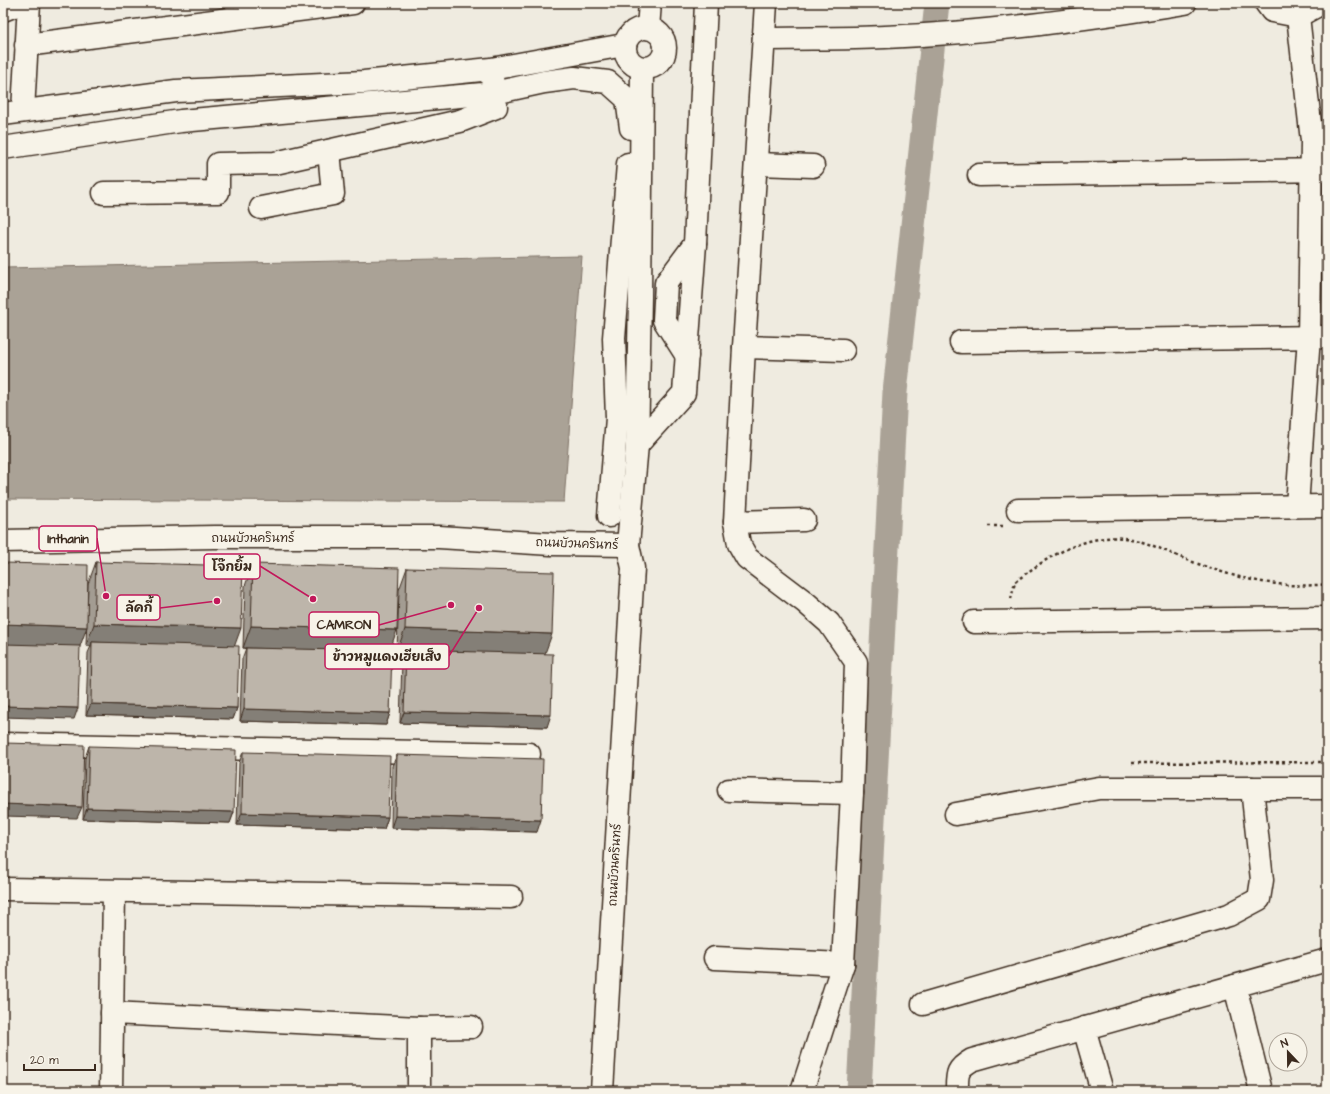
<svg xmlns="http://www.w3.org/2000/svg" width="1330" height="1094" font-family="'Architects Daughter','Playpen Sans Thai',sans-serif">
	<rect width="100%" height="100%" fill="#efebe0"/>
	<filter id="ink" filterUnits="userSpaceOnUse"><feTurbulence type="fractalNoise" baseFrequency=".025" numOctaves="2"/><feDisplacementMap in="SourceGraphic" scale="8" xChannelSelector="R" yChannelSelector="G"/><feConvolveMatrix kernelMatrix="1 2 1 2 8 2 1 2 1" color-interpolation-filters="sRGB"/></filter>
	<g filter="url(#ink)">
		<polygon fill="#aaa296" stroke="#7e7266" points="582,256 564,502 3,499 3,268"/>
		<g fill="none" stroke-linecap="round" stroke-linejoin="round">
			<polyline stroke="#aaa296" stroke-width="25" points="859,1091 895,392 937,3"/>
			<defs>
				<g id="minor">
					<polyline points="766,3 744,347 735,522 739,544 747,558 805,602 829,623 856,662 852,793 843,964 802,1091"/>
					<polyline points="1266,3 1272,11 1298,16 1322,3"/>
					<polyline points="3,10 21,3"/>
					<circle cx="645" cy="48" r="20"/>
					<polyline points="648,28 650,3"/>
					<path d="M 764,39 C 804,38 845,39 885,37 C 986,33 1086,19 1185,3"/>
					<polyline points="26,45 353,3"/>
					<polyline points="23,111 29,3"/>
					<polyline points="3,114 176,91 364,82 491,69 624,45"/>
					<polyline points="3,148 181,121 494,93 492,78"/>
					<polyline points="756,164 813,166"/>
					<polyline points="979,175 1327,170"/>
					<polyline points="104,193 218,192 218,164 275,163 460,121 496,107 494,93 544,82 574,78 608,82 627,99 631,128"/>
					<polyline points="261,208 333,194 329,151"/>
					<polyline points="961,342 1327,337"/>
					<polyline points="744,347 843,350"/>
					<polyline points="687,356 664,320 666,283 695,244"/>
					<polyline points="637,445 684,393 695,244 706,3"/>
					<polyline points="1297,506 1309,337 1312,141 1298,16"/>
					<polyline points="1018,510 1327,506"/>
					<polyline points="609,516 617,418 614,338 628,164"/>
					<polyline points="735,522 804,520"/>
					<polyline points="3,541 214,537 439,537 551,544 628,545"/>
					<polyline points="974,622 1327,618"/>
					<polyline points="3,744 529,754"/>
					<polyline points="729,790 852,793"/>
					<polyline points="956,814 1099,788 1327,788"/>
					<polyline points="3,889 511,897"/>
					<polyline points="715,958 843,964"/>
					<polyline points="1235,986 1261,1091"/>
					<polyline points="923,1004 1229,915 1259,899 1262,880 1252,788"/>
					<polyline points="112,1013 419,1028 471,1027"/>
					<polyline points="1084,1028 1102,1091"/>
					<polyline points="111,1091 114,892"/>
					<polyline points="419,1091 419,1028"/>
					<polyline points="602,1091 633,568 628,545 637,445 640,297 642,68"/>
					<path d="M 957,1091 C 957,1074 956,1069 972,1060 L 1327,960"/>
				</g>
			</defs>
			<use href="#minor" stroke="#3b2a1e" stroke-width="25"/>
			<g stroke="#3b2a1e" stroke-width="2.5" stroke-dasharray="3 3" stroke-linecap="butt">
				<polyline points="988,526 1003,526"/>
				<path d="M 1011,599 L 1015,582 C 1046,557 1089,531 1131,539 C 1150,543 1167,552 1185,559 C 1231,577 1278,590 1327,584"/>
				<polyline points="1132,763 1327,762"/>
			</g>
			<use href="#minor" stroke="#f7f3e8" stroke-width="22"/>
		</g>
		<g fill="#a39c92" stroke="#3b2a1e">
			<polygon points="96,562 235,646 237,708 233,719 86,715 88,653 91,646 86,646 88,584"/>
			<polygon points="253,564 389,651 390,713 386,725 240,721 242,659 246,648 243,648 245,586"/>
			<polygon points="407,568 545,653 547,727 400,723 402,661 405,652 397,651 399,590"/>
			<polygon points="89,746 234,812 230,823 83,819 85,758"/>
			<polygon points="243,752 388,817 384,829 237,825 239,763"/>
			<polygon points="397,755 537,832 391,828 392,766"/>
		</g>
		<g fill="#847f77" stroke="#3b2a1e">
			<polygon points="3,624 87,627 79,649 3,646"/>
			<polygon points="94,624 241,628 233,650 92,642 91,646 86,646"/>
			<polygon points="251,626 397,630 389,652 243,648"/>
			<polygon points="405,629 552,634 544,656 406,650 405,652 397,651"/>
			<polygon points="91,704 237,708 233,719 86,715"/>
			<polygon points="3,706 78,708 74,719 3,717"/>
			<polygon points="244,709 390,713 386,725 240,721"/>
			<polygon points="404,712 551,715 547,727 400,723"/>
			<polygon points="3,804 82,807 77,818 3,816"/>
			<polygon points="87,808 234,812 230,823 83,819"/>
			<polygon points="242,813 388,817 384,829 237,825"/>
			<polygon points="395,816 541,820 537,832 391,828"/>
		</g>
		<g fill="#bdb5aa" stroke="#3b2a1e">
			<polygon points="96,562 243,566 241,628 94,624"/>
			<polygon points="3,563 88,565 87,627 3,624"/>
			<polygon points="253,564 399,568 397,630 251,626"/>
			<polygon points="407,568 554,572 552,634 405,629"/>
			<polygon points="92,642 239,646 237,708 91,704"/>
			<polygon points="3,644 80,646 78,708 3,706"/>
			<polygon points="246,648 392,651 390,713 244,709"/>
			<polygon points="406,650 553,654 551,715 404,712"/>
			<polygon points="3,743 84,745 82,807 3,804"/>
			<polygon points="89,746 236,750 234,812 87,808"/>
			<polygon points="243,752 390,756 388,817 242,813"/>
			<polygon points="397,755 543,759 541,820 395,816"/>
		</g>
	</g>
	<g text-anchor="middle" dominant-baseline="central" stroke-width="3" stroke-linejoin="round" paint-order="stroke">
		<g font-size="12" fill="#3b2a1e" stroke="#f7f3e8">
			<text x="253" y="538">ถนนบัวนครินทร์</text>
			<text transform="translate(577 544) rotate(2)">ถนนบัวนครินทร์</text>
			<text transform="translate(615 865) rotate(-87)">ถนนบัวนครินทร์</text>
		</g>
	</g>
	<path fill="none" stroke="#c2185b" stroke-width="1.5" d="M106 596L97 538M313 599L260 566M217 601L160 608M451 605L379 625M479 608L449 656"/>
	<g fill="#c2185b" stroke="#f7f3e8" stroke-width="1.5">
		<circle cx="106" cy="596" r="4"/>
		<circle cx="313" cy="599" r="4"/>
		<circle cx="217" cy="601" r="4"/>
		<circle cx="451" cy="605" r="4"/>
		<circle cx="479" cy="608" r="4"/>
	</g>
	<g fill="#f7f3e8" stroke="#c2185b" stroke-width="1.5">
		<rect x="39" y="526" width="58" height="25" rx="4"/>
		<rect x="204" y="554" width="56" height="25" rx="4"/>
		<rect x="117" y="595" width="43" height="25" rx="4"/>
		<rect x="309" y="612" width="70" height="25" rx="4"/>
		<rect x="325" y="644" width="124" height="25" rx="4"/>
	</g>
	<g font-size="13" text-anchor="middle" font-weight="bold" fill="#3b2a1e">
		<text x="68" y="543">Inthanin</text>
		<text x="232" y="571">โจ๊กยิ้ม</text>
		<text x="139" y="612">ลัคกี้</text>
		<text x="344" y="629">CAMRON</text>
		<text x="387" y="661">ข้าวหมูแดงเฮียเส็ง</text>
	</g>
	<rect width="1330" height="1094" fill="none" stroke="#f7f3e8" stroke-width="16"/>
	<rect x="8" y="8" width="1314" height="1078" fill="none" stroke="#3b2a1e" stroke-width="1.5" filter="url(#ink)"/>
	<g transform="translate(1288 1052) rotate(338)"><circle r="19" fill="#f7f3e8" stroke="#aca397"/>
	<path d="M0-3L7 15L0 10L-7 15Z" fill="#3b2a1e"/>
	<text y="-6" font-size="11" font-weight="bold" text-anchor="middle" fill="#3b2a1e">N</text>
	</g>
	<path d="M24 1064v6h71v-6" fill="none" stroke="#3b2a1e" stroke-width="2"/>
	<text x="30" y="1064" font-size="12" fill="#3b2a1e" stroke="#f7f3e8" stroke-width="3" paint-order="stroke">20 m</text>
</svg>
